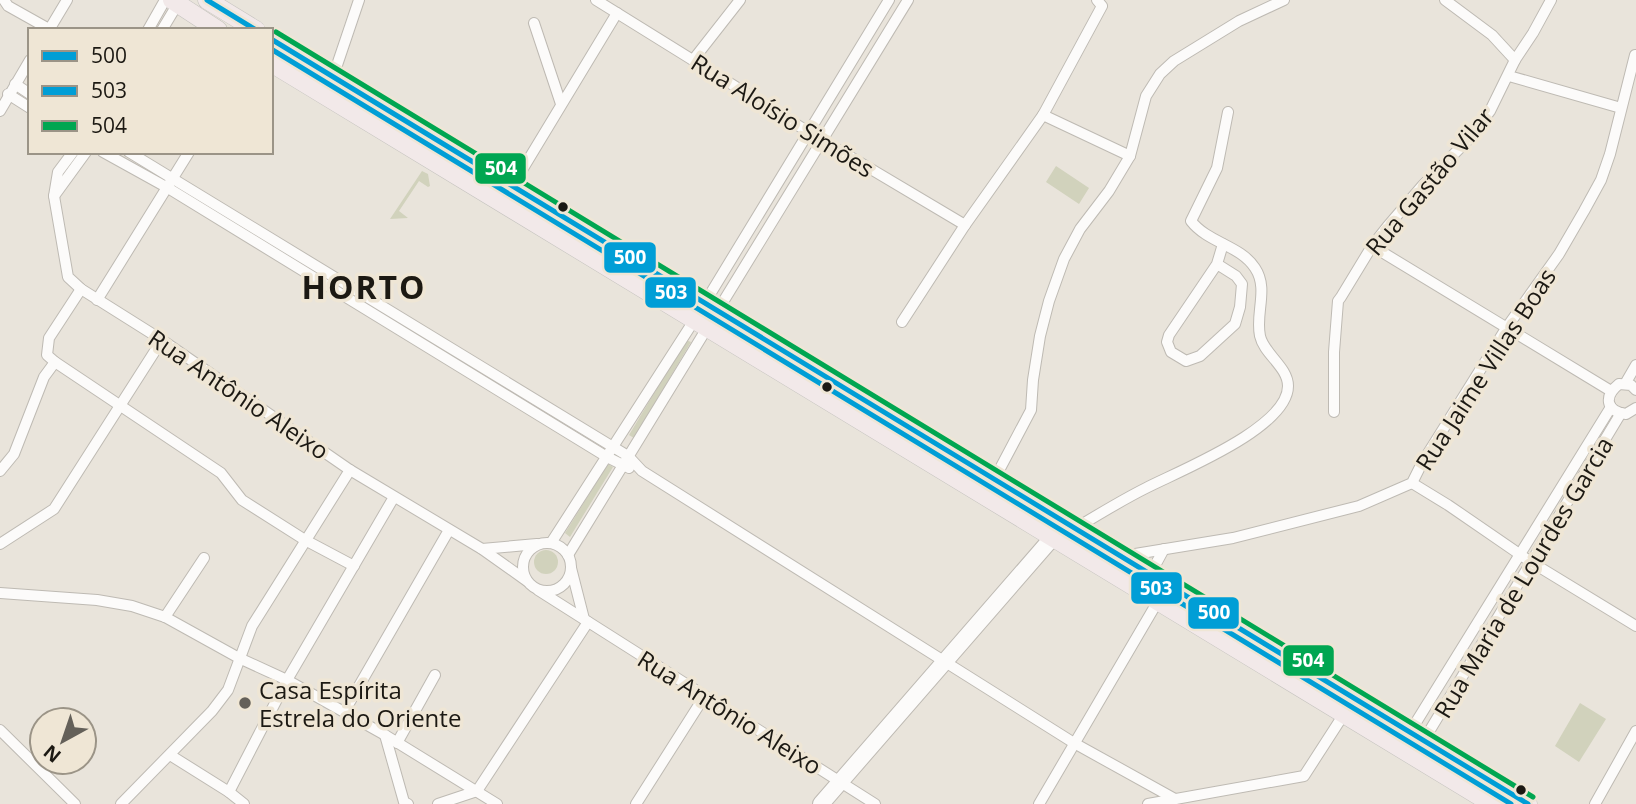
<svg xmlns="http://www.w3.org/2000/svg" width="1636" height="804" font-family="'Open Sans',sans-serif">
	<rect width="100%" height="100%" fill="#e9e4db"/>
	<g fill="#d1d2bc">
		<polygon points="1056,166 1089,188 1079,204 1046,182"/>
		<polygon points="422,171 428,174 430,186 428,187 419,181 399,211 408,218 390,219"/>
		<polygon points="686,340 691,342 634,438 629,435"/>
		<polygon points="608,464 613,467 570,537 565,533"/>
		<circle cx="546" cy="562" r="12"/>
		<polygon points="1580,703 1606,719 1579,762 1555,746"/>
	</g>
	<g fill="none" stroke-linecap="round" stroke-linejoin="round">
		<defs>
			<g id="street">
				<polyline points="4,0 8,6 49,29"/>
				<polyline points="596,0 807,131 965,225 1043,115 1102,6 1097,0"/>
				<polyline points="1445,0 1492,35 1515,60"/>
				<polyline points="534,23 561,104"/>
				<polyline points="49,30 67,0"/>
				<polyline points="148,30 165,0"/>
				<polyline points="162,30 180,0"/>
				<polyline points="693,60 740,0"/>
				<polyline points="1509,76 1621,108"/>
				<polyline points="333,77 359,0"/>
				<polyline points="15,84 30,94"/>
				<polyline points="8,94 30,108"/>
				<polyline points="0,111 30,60"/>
				<polyline points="1043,115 1130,156"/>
				<polyline points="73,152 58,172 54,196 68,277 81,289 162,340 350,470 482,549 527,581"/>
				<polyline points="103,152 168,188 607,457 629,468"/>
				<polyline points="129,152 613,447 628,456 642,471 1074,743 1175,799"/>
				<polyline points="513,185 617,13"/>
				<polyline points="54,196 86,152"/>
				<polyline points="1372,246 1611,391"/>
				<polyline points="1217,264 1236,276 1242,284 1240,307 1235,324 1200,356 1186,361 1171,352 1167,342 1169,335 1217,264 1223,244"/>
				<polyline points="81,289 49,338 47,355 55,362 221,473 242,500 305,540 354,566"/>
				<polyline points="97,300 189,152"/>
				<polyline points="902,322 965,225"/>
				<polyline points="1625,384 1636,365"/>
				<path d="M 1636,390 L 1631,385 L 1619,384 C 1604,396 1605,411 1626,414 L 1636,408"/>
				<polyline points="1334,412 1334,352 1338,301 1341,297 1372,246 1387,227 1423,185 1468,140 1490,111 1515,60 1533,33 1551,0"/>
				<polyline points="0,471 14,454 44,377 55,362"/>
				<polyline points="995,478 1031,410 1033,380 1040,336 1049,301 1064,259 1080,229 1109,191 1130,156 1146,96 1160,74 1174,61 1239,21 1284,0"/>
				<polyline points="1412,483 1448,505 1531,562 1636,626"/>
				<path d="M 1076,528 C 1099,514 1122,500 1146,488 C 1179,471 1288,428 1288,386 C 1288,367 1264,354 1260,336 C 1255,313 1269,289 1255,268 C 1240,245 1208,243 1191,221 L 1217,168 L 1228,112"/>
				<circle cx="547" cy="567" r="24"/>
				<polyline points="551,543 695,319 889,0"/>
				<polyline points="0,544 54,509 162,340"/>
				<polyline points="482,549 537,544"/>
				<polyline points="568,555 908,0"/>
				<polyline points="1123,556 1233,538 1359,506 1412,483 1422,463 1507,327 1559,254 1584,211 1601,180 1610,154 1635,55"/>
				<polyline points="571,568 584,619"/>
				<polyline points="1151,573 1164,549"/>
				<polyline points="538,590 875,804"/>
				<polyline points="0,593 97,600 132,606 165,617 239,658 287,680 385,735 497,804"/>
				<polyline points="165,617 204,558"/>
				<polyline points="344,712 449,530"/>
				<polyline points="0,730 75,804"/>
				<polyline points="1410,732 1611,407"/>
				<polyline points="385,735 404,802 408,804"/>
				<polyline points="1424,740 1621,413"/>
				<polyline points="397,743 435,675"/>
				<polyline points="170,755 229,792 244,804"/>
				<polyline points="229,792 287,680 394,497"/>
				<polyline points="121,804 212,711 228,690 252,626 350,470"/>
				<polyline points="438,804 477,791 588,622"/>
				<polyline points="636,804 704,697"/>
				<polyline points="1039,804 1158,601"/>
				<polyline points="1148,804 1304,776 1355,697"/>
				<polyline points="1595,804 1636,731"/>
			</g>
			<polyline id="secondary" points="821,804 1053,537"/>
			<g id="primary">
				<polyline points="172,0 218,30"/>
				<polyline points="207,0 256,30"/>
				<polyline points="271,39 1528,804"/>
				<polyline points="271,63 1492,804"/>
			</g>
		</defs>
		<use href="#street" stroke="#bebab3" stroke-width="12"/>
		<use href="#secondary" stroke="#bebab3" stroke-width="18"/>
		<use href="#primary" stroke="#c5c3bf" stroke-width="19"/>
		<use href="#street" stroke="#fcfbfa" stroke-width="10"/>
		<use href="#secondary" stroke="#fcfbfa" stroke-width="16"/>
		<use href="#primary" stroke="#f2e9e9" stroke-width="18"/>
		<defs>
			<g id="bus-1">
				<polyline points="207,0 256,30"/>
				<polyline points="271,39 1528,804"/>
			</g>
			<polyline id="bus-2" points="271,49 1511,804"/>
			<polyline id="bus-3" points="276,32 1533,797"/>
		</defs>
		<use href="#bus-1" stroke="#efe6d5" stroke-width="10"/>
		<use href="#bus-2" stroke="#efe6d5" stroke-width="10"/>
		<use href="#bus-3" stroke="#efe6d5" stroke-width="10"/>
		<use href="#bus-1" stroke="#009ed6" stroke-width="5"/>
		<use href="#bus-2" stroke="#009ed6" stroke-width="5"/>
		<use href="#bus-3" stroke="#00a651" stroke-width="5"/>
	</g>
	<g fill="#1c1913" stroke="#efe6d5" stroke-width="2.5">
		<circle cx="563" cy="207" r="6"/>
		<circle cx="827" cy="387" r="6"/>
		<circle cx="1521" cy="790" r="6"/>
	</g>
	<circle fill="#646059" stroke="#efe6d5" stroke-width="2.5" cx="245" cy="703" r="7"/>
	<g text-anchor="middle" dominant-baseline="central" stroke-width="7" stroke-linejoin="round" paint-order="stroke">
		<g font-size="24" fill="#1c1913" stroke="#efe6d5">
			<text transform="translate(783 115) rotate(32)">Rua Aloísio Simões</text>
			<text transform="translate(1429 181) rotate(-50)">Rua Gastão Vilar</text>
			<text transform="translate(1485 369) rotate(-57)">Rua Jaime Villas Boas</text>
			<text transform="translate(239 394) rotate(34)">Rua Antônio Aleixo</text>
			<text transform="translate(1523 577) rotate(-59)">Rua Maria de Lourdes Garcia</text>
			<text transform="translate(730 712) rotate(32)">Rua Antônio Aleixo</text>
		</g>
		<g font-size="24" fill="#1c1913" stroke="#efe6d5" text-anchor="start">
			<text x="259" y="689">Casa Espírita<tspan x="259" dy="28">Estrela do Oriente</tspan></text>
		</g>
		<g font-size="32" font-weight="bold" letter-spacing="2" fill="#1c1913" stroke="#efe6d5">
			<text x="364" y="286">HORTO</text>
		</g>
	</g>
	<g stroke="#efe6d5" stroke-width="2.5">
		<rect x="474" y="152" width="53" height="33" rx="7" fill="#00a651"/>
		<rect x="603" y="241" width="54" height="33" rx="7" fill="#009ed6"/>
		<rect x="644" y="276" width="53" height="33" rx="7" fill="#009ed6"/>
		<rect x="1130" y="571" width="53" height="34" rx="7" fill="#009ed6"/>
		<rect x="1187" y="596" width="53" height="34" rx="7" fill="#009ed6"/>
		<rect x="1282" y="644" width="53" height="33" rx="7" fill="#00a651"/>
	</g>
	<g font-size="19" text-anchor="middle" font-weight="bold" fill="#fff">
		<text x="501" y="175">504</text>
		<text x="630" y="264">500</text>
		<text x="671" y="299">503</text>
		<text x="1156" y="595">503</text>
		<text x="1214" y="619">500</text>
		<text x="1308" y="667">504</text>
	</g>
	<rect x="28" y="28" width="245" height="126" fill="#efe6d5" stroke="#9b9487" stroke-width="2"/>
	<rect x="42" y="51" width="35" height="10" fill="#009ed6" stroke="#9b9487" stroke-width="2"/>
	<text x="91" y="63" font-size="21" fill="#1c1913">500</text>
	<rect x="42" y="86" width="35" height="10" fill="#009ed6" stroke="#9b9487" stroke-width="2"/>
	<text x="91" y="98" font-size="21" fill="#1c1913">503</text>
	<rect x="42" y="121" width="35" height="10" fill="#00a651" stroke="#9b9487" stroke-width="2"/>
	<text x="91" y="133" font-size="21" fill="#1c1913">504</text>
	<g transform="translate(63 741) rotate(220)"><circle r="33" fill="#efe6d5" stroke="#9b9487" stroke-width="2"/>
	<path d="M0-5L12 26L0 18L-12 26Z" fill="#646059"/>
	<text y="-10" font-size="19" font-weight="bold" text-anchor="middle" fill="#1c1913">N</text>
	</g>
</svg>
